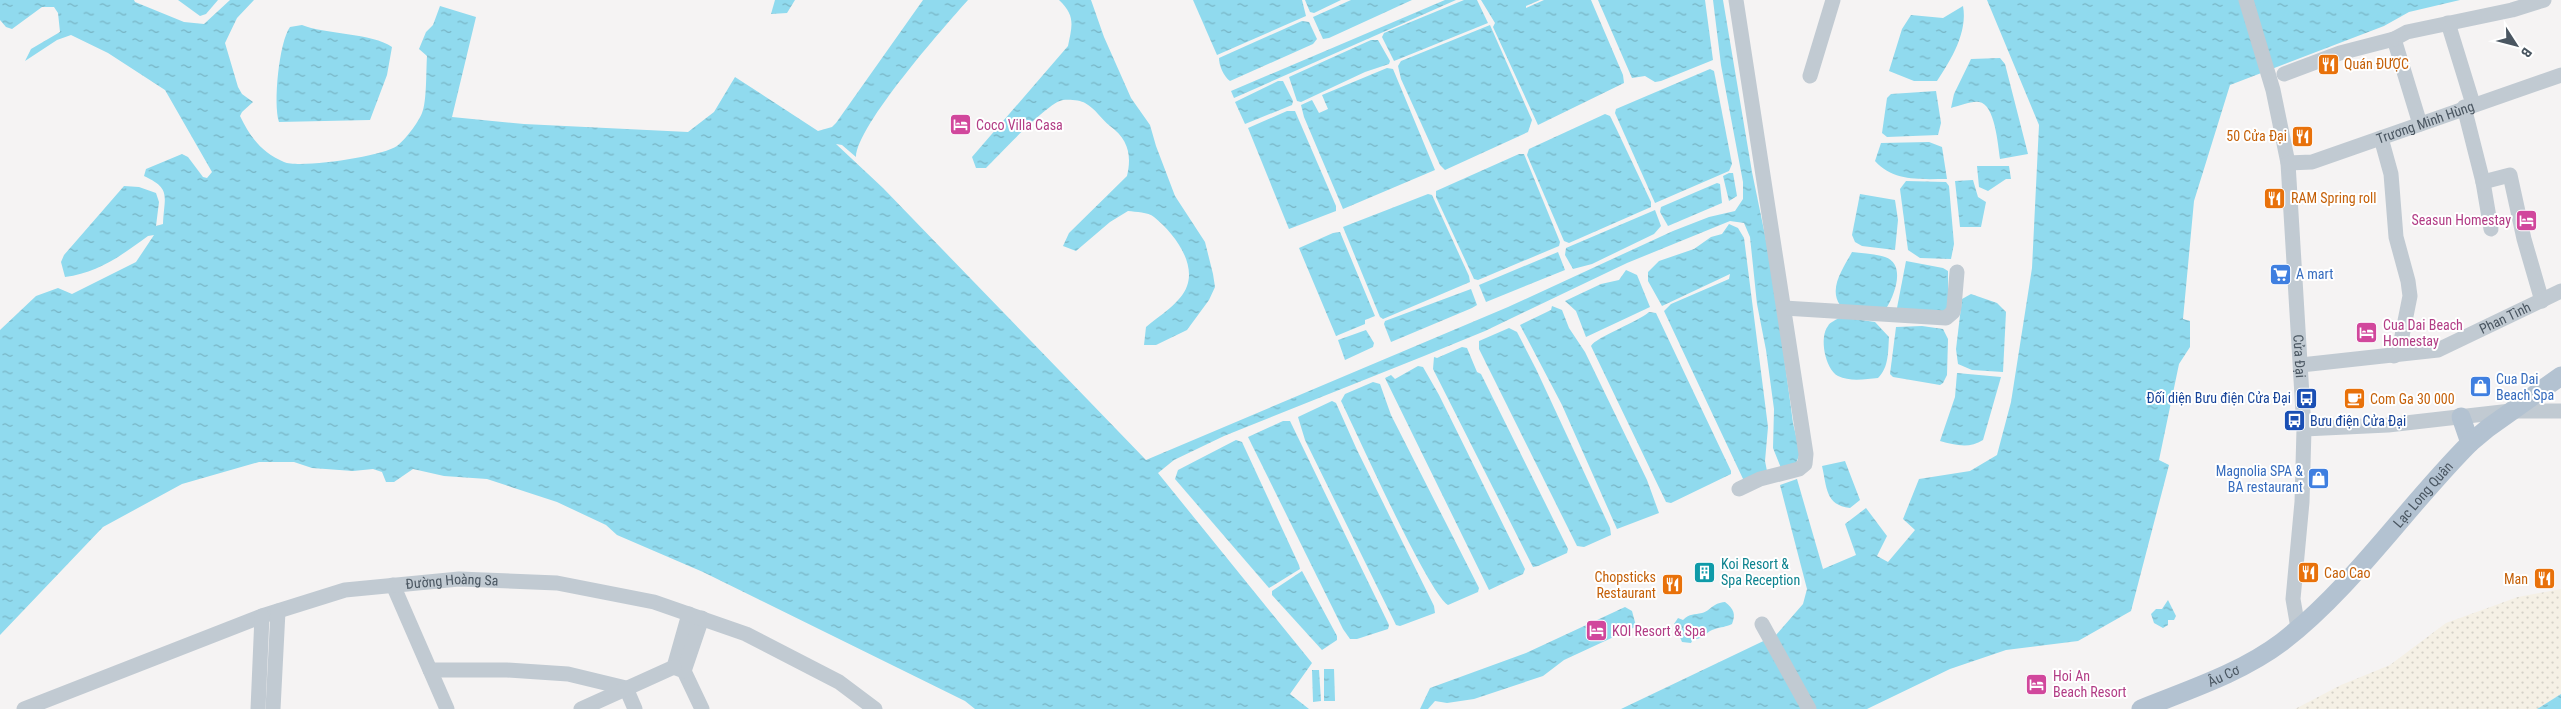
<svg xmlns="http://www.w3.org/2000/svg" width="2561" height="709" font-family="'Roboto Condensed',sans-serif">
	<defs>
		<pattern id="sand-dots" width="8" height="8" patternUnits="userSpaceOnUse" patternTransform="scale(1.25)"><rect width="8" height="8" fill="#f5f0e5"/><path d="M2 2h.1M6 6h.1" fill="none" stroke="#d4d0c7" stroke-width="1.8" stroke-linecap="round"/></pattern>
		<pattern id="water-ripples" width="26" height="14" patternUnits="userSpaceOnUse" patternTransform="scale(1.25)"><rect width="26" height="14" fill="#90daee"/><path d="M2 4q2-2 4 0t4 0M15 11q2-2 4 0t4 0" fill="none" stroke="#78b4c4"/></pattern>
	</defs>
	<rect width="100%" height="100%" fill="#f5f3f3"/>
	<polygon fill="url(#sand-dots)" points="2561,589 2561,694 2537,709 2295,709 2341,685 2390,665 2446,623 2518,597"/>
	<g fill="url(#water-ripples)">
		<path d="M 0,0 L 134,0 L 135,2 L 184,22 L 204,24 L 230,0 L 254,0 L 237,18 L 225,43 L 238,87 L 242,94 L 253,102 L 242,112 L 240,116 C 250,137 262,153 284,162 C 300,169 383,156 397,146 C 405,140 418,123 422,113 C 427,102 426,69 427,56 L 419,49 L 426,32 L 433,25 L 440,6 L 476,17 L 452,117 L 524,124 L 688,132 L 714,112 L 735,77 L 818,131 L 832,127 L 836,123 L 923,0 L 968,0 C 944,27 857,125 856,157 L 842,145 L 836,144 L 883,188 L 1146,460 L 1508,307 L 1673,231 L 1709,217 L 1735,211 L 1743,199 L 1743,182 L 1721,65 L 1713,0 L 1723,0 L 1752,172 L 1773,274 L 1793,423 L 1800,453 L 1795,466 L 1781,468 L 1773,448 L 1774,409 L 1766,350 L 1757,304 L 1750,237 L 1744,223 L 1730,221 L 1627,263 L 1485,331 L 1424,356 L 1224,436 L 1174,460 L 1158,473 L 1312,663 L 1290,694 L 1309,709 L 975,709 L 965,701 L 703,572 L 617,535 L 606,525 L 557,502 L 487,479 L 444,476 L 413,469 L 394,482 L 386,482 L 382,472 L 373,469 L 353,471 L 312,468 L 294,462 L 259,462 L 182,484 L 103,527 L 0,635 L 0,330 L 36,296 L 58,288 L 72,294 L 136,262 L 154,235 L 148,236 C 122,255 98,273 65,277 L 61,262 L 64,255 L 124,186 L 139,187 L 156,193 L 159,202 L 156,226 L 163,224 C 164,196 172,189 144,176 L 146,169 L 182,154 L 188,157 L 203,177 L 207,178 L 212,172 L 165,90 L 108,53 L 71,35 L 57,40 L 25,61 L 31,49 L 60,32 L 58,13 L 54,7 L 42,7 L 12,29 L 6,27 L 0,20 Z"/>
		<polygon points="178,0 218,0 206,14 200,16"/>
		<polygon points="775,0 795,0 787,13 771,14"/>
		<path d="M 1059,0 L 1091,0 L 1104,37 L 1131,98 L 1150,125 L 1156,146 L 1175,196 L 1205,242 L 1213,274 L 1215,287 L 1209,300 L 1187,330 L 1156,345 L 1144,345 L 1146,327 C 1159,316 1181,303 1187,286 C 1196,262 1173,232 1154,217 C 1148,212 1136,212 1128,211 L 1110,222 L 1076,251 L 1063,246 L 1069,233 L 1127,176 C 1132,155 1128,139 1110,126 C 1101,119 1096,109 1085,103 C 1081,100 1068,99 1063,100 C 1048,102 999,155 986,168 L 976,168 L 972,157 L 1068,46 C 1072,26 1076,16 1059,0 Z"/>
		<polygon points="1193,0 1302,0 1306,16 1217,55"/>
		<polygon points="1305,0 1341,0 1314,13 1310,12"/>
		<polygon points="1351,0 1412,0 1329,38 1323,39 1313,17"/>
		<polygon points="1445,0 1456,0 1234,98 1231,91"/>
		<polygon points="1464,0 1477,0 1488,23 1394,61 1382,37 1384,33"/>
		<polygon points="1481,0 1540,0 1526,6 1526,8 1544,0 1591,0 1623,75 1624,83 1538,125 1493,27 1495,23"/>
		<polygon points="1598,0 1705,0 1713,60 1661,81 1655,82 1645,76 1632,78"/>
		<polygon points="1987,0 2460,0 2409,12 2384,26 2230,85 2194,201 2183,319 2190,321 2190,347 2179,364 2159,460 2169,465 2131,611 2078,641 2006,650 1950,669 1867,709 1621,709 1776,635 1803,604 1807,589 1780,485 1797,479 1823,569 1856,555 1845,524 1866,508 1887,536 1877,556 1888,562 1915,530 1903,519 1919,479 1970,471 1997,455 2011,402 2032,268 2039,125"/>
		<path d="M 1963,6 C 1968,32 1951,60 1937,81 L 1914,81 L 1889,71 L 1902,29 L 1911,15 L 1943,18 Z"/>
		<path d="M 1302,21 L 1309,22 L 1317,39 L 1313,44 L 1230,81 C 1224,77 1219,66 1219,58 Z"/>
		<path d="M 302,25 C 323,34 373,33 392,47 L 387,75 L 370,120 L 279,122 C 273,104 279,42 290,27 Z"/>
		<polygon points="1490,25 1532,120 1528,132 1445,170 1440,165 1401,79 1398,66 1401,61"/>
		<polygon points="1371,40 1378,40 1390,61 1389,64 1365,72 1301,102 1297,101 1289,77"/>
		<path d="M 2000,58 L 2005,64 L 2028,154 L 2000,159 C 1998,145 1995,104 1979,102 C 1971,101 1959,106 1951,108 L 1954,94 L 1971,59 Z"/>
		<polygon points="1387,68 1393,69 1435,170 1343,209 1304,117 1301,105 1312,100 1319,113 1328,109 1322,95"/>
		<polygon points="1710,69 1714,71 1732,164 1729,171 1655,203 1615,113 1616,109"/>
		<polygon points="1278,81 1283,81 1293,101 1292,105 1245,124 1235,102"/>
		<polygon points="1936,91 1941,123 1938,135 1887,137 1882,133 1887,98 1891,94"/>
		<polygon points="1287,111 1295,111 1336,206 1336,211 1289,229 1248,128"/>
		<polygon points="1605,114 1610,116 1616,128 1651,202 1651,207 1569,243 1564,241 1527,155 1529,149"/>
		<path d="M 1929,142 L 1942,147 L 1947,179 C 1921,179 1894,182 1875,161 L 1881,143 Z"/>
		<polygon points="1519,154 1524,154 1560,242 1559,246 1478,280 1474,279 1436,197 1436,191"/>
		<polygon points="1977,166 2009,166 2011,179 2006,179 1988,191 1979,187"/>
		<polygon points="1729,173 1733,173 1737,196 1729,201 1723,176"/>
		<polygon points="1973,180 1978,197 1986,202 1981,227 1960,227 1955,181"/>
		<polygon points="1906,181 1946,182 1949,186 1954,244 1951,259 1920,258 1908,250 1900,189"/>
		<polygon points="1717,183 1720,184 1722,203 1668,226 1660,212 1661,207"/>
		<polygon points="1428,194 1432,195 1469,276 1470,282 1383,319 1380,317 1343,227"/>
		<polygon points="1860,194 1895,200 1898,220 1895,250 1862,246 1855,242 1852,235"/>
		<polygon points="1655,210 1661,226 1654,234 1592,264 1573,269 1565,255 1566,248"/>
		<polygon points="1729,224 1738,228 1744,238 1768,427 1765,461 1767,471 1744,481 1664,311 1671,304 1729,279 1730,274 1662,306 1648,281 1648,272 1659,261 1694,249 1711,237 1722,234"/>
		<polygon points="1340,232 1375,316 1365,320 1365,324 1336,336 1299,248 1333,233"/>
		<polygon points="1558,252 1565,270 1486,302 1479,285"/>
		<path d="M 1852,252 C 1862,253 1875,254 1885,257 C 1906,264 1895,294 1887,307 L 1874,309 L 1840,305 C 1828,288 1844,267 1852,252 Z"/>
		<polygon points="1906,261 1943,268 1948,271 1948,309 1942,312 1897,308"/>
		<polygon points="1626,270 1637,275 1650,307 1586,337 1576,311 1565,301 1601,284 1619,280"/>
		<polygon points="1471,289 1477,305 1472,308 1391,342 1384,324 1385,321"/>
		<polygon points="1971,294 1997,303 2006,312 2003,372 1972,370 1958,364 1956,349 1962,299"/>
		<polygon points="1552,306 1562,310 1569,328 1585,352 1647,480 1659,513 1617,529 1562,405 1520,325 1551,310"/>
		<path d="M 1649,312 L 1656,313 L 1731,471 L 1731,474 L 1671,503 L 1666,502 L 1591,346 C 1596,337 1638,322 1649,312 Z"/>
		<path d="M 1841,317 L 1875,322 L 1889,337 C 1888,352 1889,367 1878,378 C 1866,379 1850,382 1838,376 C 1825,369 1819,337 1828,326 C 1830,322 1836,320 1841,317 Z"/>
		<polygon points="1922,326 1943,329 1948,339 1947,375 1943,383 1940,385 1893,377 1890,374 1896,327"/>
		<polygon points="1509,328 1517,332 1536,369 1610,528 1611,535 1584,547 1577,546 1479,349 1479,341"/>
		<polygon points="1366,330 1374,343 1373,347 1345,360 1338,340"/>
		<polygon points="1462,347 1467,348 1477,372 1481,374 1568,549 1567,553 1538,566 1533,567 1433,369 1434,357 1437,358"/>
		<polygon points="1418,366 1423,367 1439,395 1525,569 1523,574 1489,590 1385,378 1391,375 1395,379"/>
		<path d="M 1957,373 L 2001,377 L 1983,440 C 1969,449 1955,445 1940,441 L 1955,397 Z"/>
		<path d="M 1373,382 L 1380,384 L 1391,415 L 1479,588 L 1478,592 L 1448,605 C 1428,593 1357,433 1341,401 L 1345,394 Z"/>
		<polygon points="1332,401 1336,403 1357,450 1434,606 1435,613 1400,626 1396,625 1305,440 1298,417"/>
		<polygon points="1283,421 1290,421 1389,625 1388,629 1357,639 1350,639 1343,629 1248,437"/>
		<polygon points="1236,440 1242,442 1299,565 1300,569 1269,588 1175,479 1178,470"/>
		<path d="M 1845,461 L 1860,500 L 1850,508 C 1825,505 1827,487 1822,466 Z"/>
		<polygon points="1302,571 1337,636 1337,640 1322,650 1272,595 1272,591"/>
		<polygon points="2168,600 2176,616 2174,620 2168,620 2168,625 2163,628 2154,623 2151,614 2156,609 2162,609"/>
		<path d="M 1725,602 C 1734,609 1736,614 1732,624 C 1726,627 1721,627 1715,629 C 1706,631 1704,640 1693,639 L 1691,643 L 1682,642 L 1674,624 L 1678,618 L 1683,620 C 1690,613 1694,615 1702,613 C 1712,610 1712,603 1725,602 Z"/>
		<polygon points="1625,607 1632,611 1636,626 1633,628 1564,660 1543,676 1474,699 1447,703 1435,701 1428,709 1420,709 1430,688 1526,653"/>
		<polygon points="1324,669 1334,669 1335,701 1324,701"/>
		<polygon points="1312,670 1319,670 1321,701 1313,702"/>
		<polygon points="2561,694 2561,709 2537,709"/>
	</g>
	<g fill="none" stroke-linecap="round" stroke-linejoin="round">
		<g stroke="#c1cad2" stroke-width="15">
			<polyline points="1736,0 1806,454 1805,464 1799,469 1760,479 1739,489"/>
			<path id="s1" d="M 2246,0 L 2273,90 L 2288,163 L 2304,429 L 2302,502 L 2293,599 L 2298,628"/>
			<polyline points="2448,23 2473,104"/>
			<polyline points="2394,39 2420,124"/>
			<polyline points="2284,74 2340,53 2394,39 2407,32 2512,10 2544,0"/>
			<polyline points="1810,76 1833,0"/>
			<polyline points="2464,107 2483,182 2491,229"/>
			<polyline points="2381,138 2391,174 2396,237 2408,281 2410,296 2401,341 2394,356"/>
			<path id="s2" d="M 2288,163 L 2312,162 L 2561,75"/>
			<polyline points="2483,182 2510,175 2524,239 2542,301"/>
			<polyline points="1784,308 1946,318 1953,312 1954,307 1957,272"/>
			<path id="s3" d="M 2301,365 L 2438,350 L 2561,291"/>
			<polyline points="2304,429 2388,425 2511,411 2561,411"/>
			<polyline points="393,585 447,709"/>
			<polyline points="1762,624 1809,709"/>
			<polyline points="674,667 689,614"/>
			<polyline points="676,668 684,671 702,709"/>
			<polyline points="430,670 507,670 568,674 626,688 635,709"/>
			<polyline points="684,671 702,618"/>
			<path id="s4" d="M 24,709 L 262,616 L 345,590 L 459,579 L 557,583 L 654,602 L 746,634 L 839,682 L 875,709"/>
			<polyline points="258,709 262,616"/>
			<polyline points="273,709 278,611"/>
			<polyline points="581,709 674,667"/>
		</g>
		<g stroke="#b3c2d1" stroke-width="19">
			<polyline points="2461,417 2470,443"/>
			<path id="s5" d="M 2141,709 C 2188,690 2241,673 2282,642 C 2353,587 2406,507 2470,443 L 2488,428 L 2561,376"/>
		</g>
	</g>
	<defs>
		<symbol id="restaurant-square" viewBox="-11 -11 22 22"><rect x="-9" y="-9" width="18" height="18" rx="4" fill="#e8710a" stroke="#fff"/><path d="M-5-6h1v4h1v-4h1v4h1v-4h1v5L-1.5 .5V6h-2V.5L-5-1ZM5-6V6H3V1.5H1.5Q1.5-4 5-6Z" fill="#fff"/></symbol>
		<symbol id="hotel-square" viewBox="-11 -11 22 22"><rect x="-9" y="-9" width="18" height="18" rx="4" fill="#d1479c" stroke="#fff"/><path d="M-6-4.5h1.5V1H6V5H4.5V3h-9V5H-6ZM-4 0a1.8 1.8 0 1 1 3.6 0ZM.5 0V-2.5h3Q6-2.5 6 0Z" fill="#fff"/></symbol>
		<symbol id="supermarket-square" viewBox="-11 -11 22 22"><rect x="-9" y="-9" width="18" height="18" rx="4" fill="#3f7fe0" stroke="#fff"/><path d="M-6-5.5h2.5l.6 2H6L4.5 2H-2.5L-4.4-4H-6ZM-1.5 3.2a1.3 1.3 0 1 0 .1 0ZM3 3.2a1.3 1.3 0 1 0 .1 0Z" fill="#fff"/></symbol>
		<symbol id="shop-square" viewBox="-11 -11 22 22"><rect x="-9" y="-9" width="18" height="18" rx="4" fill="#3f7fe0" stroke="#fff"/><path d="M-5-2.5h2.3a2.7 3.5 0 0 1 5.4 0H5L5.5 6h-11ZM-1.5-2.5h3a1.5 2.3 0 0 0-3 0Z" fill="#fff"/></symbol>
		<symbol id="bus-square" viewBox="-11 -11 22 22"><rect x="-9" y="-9" width="18" height="18" rx="4" fill="#1a4fb4" stroke="#fff"/><path d="M-5-6H5V4H4V6H2V4H-2V6H-4V4H-5ZM-3.5-4V0h7V-4ZM-3.5 1.2v1.5H-2V1.2ZM2 1.2v1.5H3.5V1.2Z" fill="#fff"/></symbol>
		<symbol id="cafe-square" viewBox="-11 -11 22 22"><rect x="-9" y="-9" width="18" height="18" rx="4" fill="#e8710a" stroke="#fff"/><path d="M-5.5-4.5H6V0H3Q3 3.5 0 3.5H-2.5Q-5.5 3.5-5.5 0ZM3-3.2v2h1.7v-2ZM-6 4.5H4V6H-6Z" fill="#fff"/></symbol>
		<symbol id="building-square" viewBox="-11 -11 22 22"><rect x="-9" y="-9" width="18" height="18" rx="4" fill="#0f9aa8" stroke="#fff"/><path d="M-4-6H4V6H1V3H-1V6H-4ZM-2.5-4.3h1.7v1.8h-1.7ZM.8-4.3h1.7v1.8H.8ZM-2.5-1h1.7V.8h-1.7ZM.8-1h1.7V.8H.8Z" fill="#fff"/></symbol>
	</defs>
	<g fill-rule="evenodd">
		<use href="#restaurant-square" x="2316" y="52" width="25" height="25"/>
		<use href="#hotel-square" x="948" y="112" width="25" height="25"/>
		<use href="#restaurant-square" x="2290" y="124" width="25" height="25"/>
		<use href="#restaurant-square" x="2262" y="186" width="25" height="25"/>
		<use href="#hotel-square" x="2514" y="208" width="25" height="25"/>
		<use href="#supermarket-square" x="2268" y="262" width="25" height="25"/>
		<use href="#hotel-square" x="2354" y="320" width="25" height="25"/>
		<use href="#shop-square" x="2468" y="374" width="25" height="25"/>
		<use href="#bus-square" x="2294" y="386" width="25" height="25"/>
		<use href="#cafe-square" x="2342" y="386" width="25" height="25"/>
		<use href="#bus-square" x="2282" y="408" width="25" height="25"/>
		<use href="#shop-square" x="2306" y="466" width="25" height="25"/>
		<use href="#building-square" x="1692" y="560" width="25" height="25"/>
		<use href="#restaurant-square" x="2296" y="560" width="25" height="25"/>
		<use href="#restaurant-square" x="2532" y="566" width="25" height="25"/>
		<use href="#restaurant-square" x="1660" y="572" width="25" height="25"/>
		<use href="#hotel-square" x="1584" y="618" width="25" height="25"/>
		<use href="#hotel-square" x="2024" y="672" width="25" height="25"/>
	</g>
	<g text-anchor="middle" dominant-baseline="central" stroke-width="4" stroke-linejoin="round" paint-order="stroke">
		<g font-size="14" fill="#c56008" stroke="#fff" text-anchor="start">
			<text x="2344" y="64">Quán ĐƯỢC</text>
			<text x="2287" y="136" text-anchor="end">50 Cửa Đại</text>
			<text x="2291" y="198">RAM Spring roll</text>
			<text x="2370" y="399">Com Ga 30 000</text>
			<text x="2324" y="573">Cao Cao</text>
			<text x="1656" y="577" text-anchor="end">Chopsticks<tspan x="1656" dy="16">Restaurant</tspan></text>
			<text x="2528" y="579" text-anchor="end">Man</text>
		</g>
		<g font-size="14" fill="#4a5661" stroke="#fff">
			<text stroke="none"><textPath href="#s2" startOffset="144">Trương Minh Hùng</textPath></text>
			<text stroke="none"><textPath href="#s3" startOffset="212">Phan Tình</textPath></text>
			<text stroke="none"><textPath href="#s1" startOffset="362">Cửa Đại</textPath></text>
			<text stroke="none"><textPath href="#s5" startOffset="361">Lạc Long Quân</textPath></text>
			<text stroke="none"><textPath href="#s4" startOffset="450">Đường Hoàng Sa</textPath></text>
			<text stroke="none"><textPath href="#s5" startOffset="89">Âu Cơ</textPath></text>
		</g>
		<g font-size="14" fill="#b23c85" stroke="#fff" text-anchor="start">
			<text x="976" y="125">Coco Villa Casa</text>
			<text x="2511" y="220" text-anchor="end">Seasun Homestay</text>
			<text x="2383" y="325">Cua Dai Beach<tspan x="2383" dy="16">Homestay</tspan></text>
			<text x="1612" y="631">KOI Resort &amp; Spa</text>
			<text x="2053" y="676">Hoi An<tspan x="2053" dy="16">Beach Resort</tspan></text>
		</g>
		<g font-size="14" fill="#366cbe" stroke="#fff" text-anchor="start">
			<text x="2296" y="274">A mart</text>
			<text x="2496" y="379">Cua Dai<tspan x="2496" dy="16">Beach Spa</tspan></text>
			<text x="2303" y="471" text-anchor="end">Magnolia SPA &amp;<tspan x="2303" dy="16">BA restaurant</tspan></text>
		</g>
		<g font-size="14" fill="#164399" stroke="#fff" text-anchor="end">
			<text x="2291" y="398">Đối diện Bưu điện Cửa Đại</text>
			<text x="2310" y="421" text-anchor="start">Bưu điện Cửa Đại</text>
		</g>
		<g font-size="14" fill="#0d838f" stroke="#fff" text-anchor="start">
			<text x="1721" y="564">Koi Resort &amp;<tspan x="1721" dy="16">Spa Reception</tspan></text>
		</g>
	</g>
	<g transform="translate(2516 45) rotate(126)" stroke="#ffffff" stroke-width="4" paint-order="stroke">
	<path d="M0-4L9 19L0 12L-9 19Z" fill="#4a5661"/>
	<text y="-8" font-size="14" font-weight="bold" text-anchor="middle" fill="#4a5661">B</text>
	</g>
</svg>
